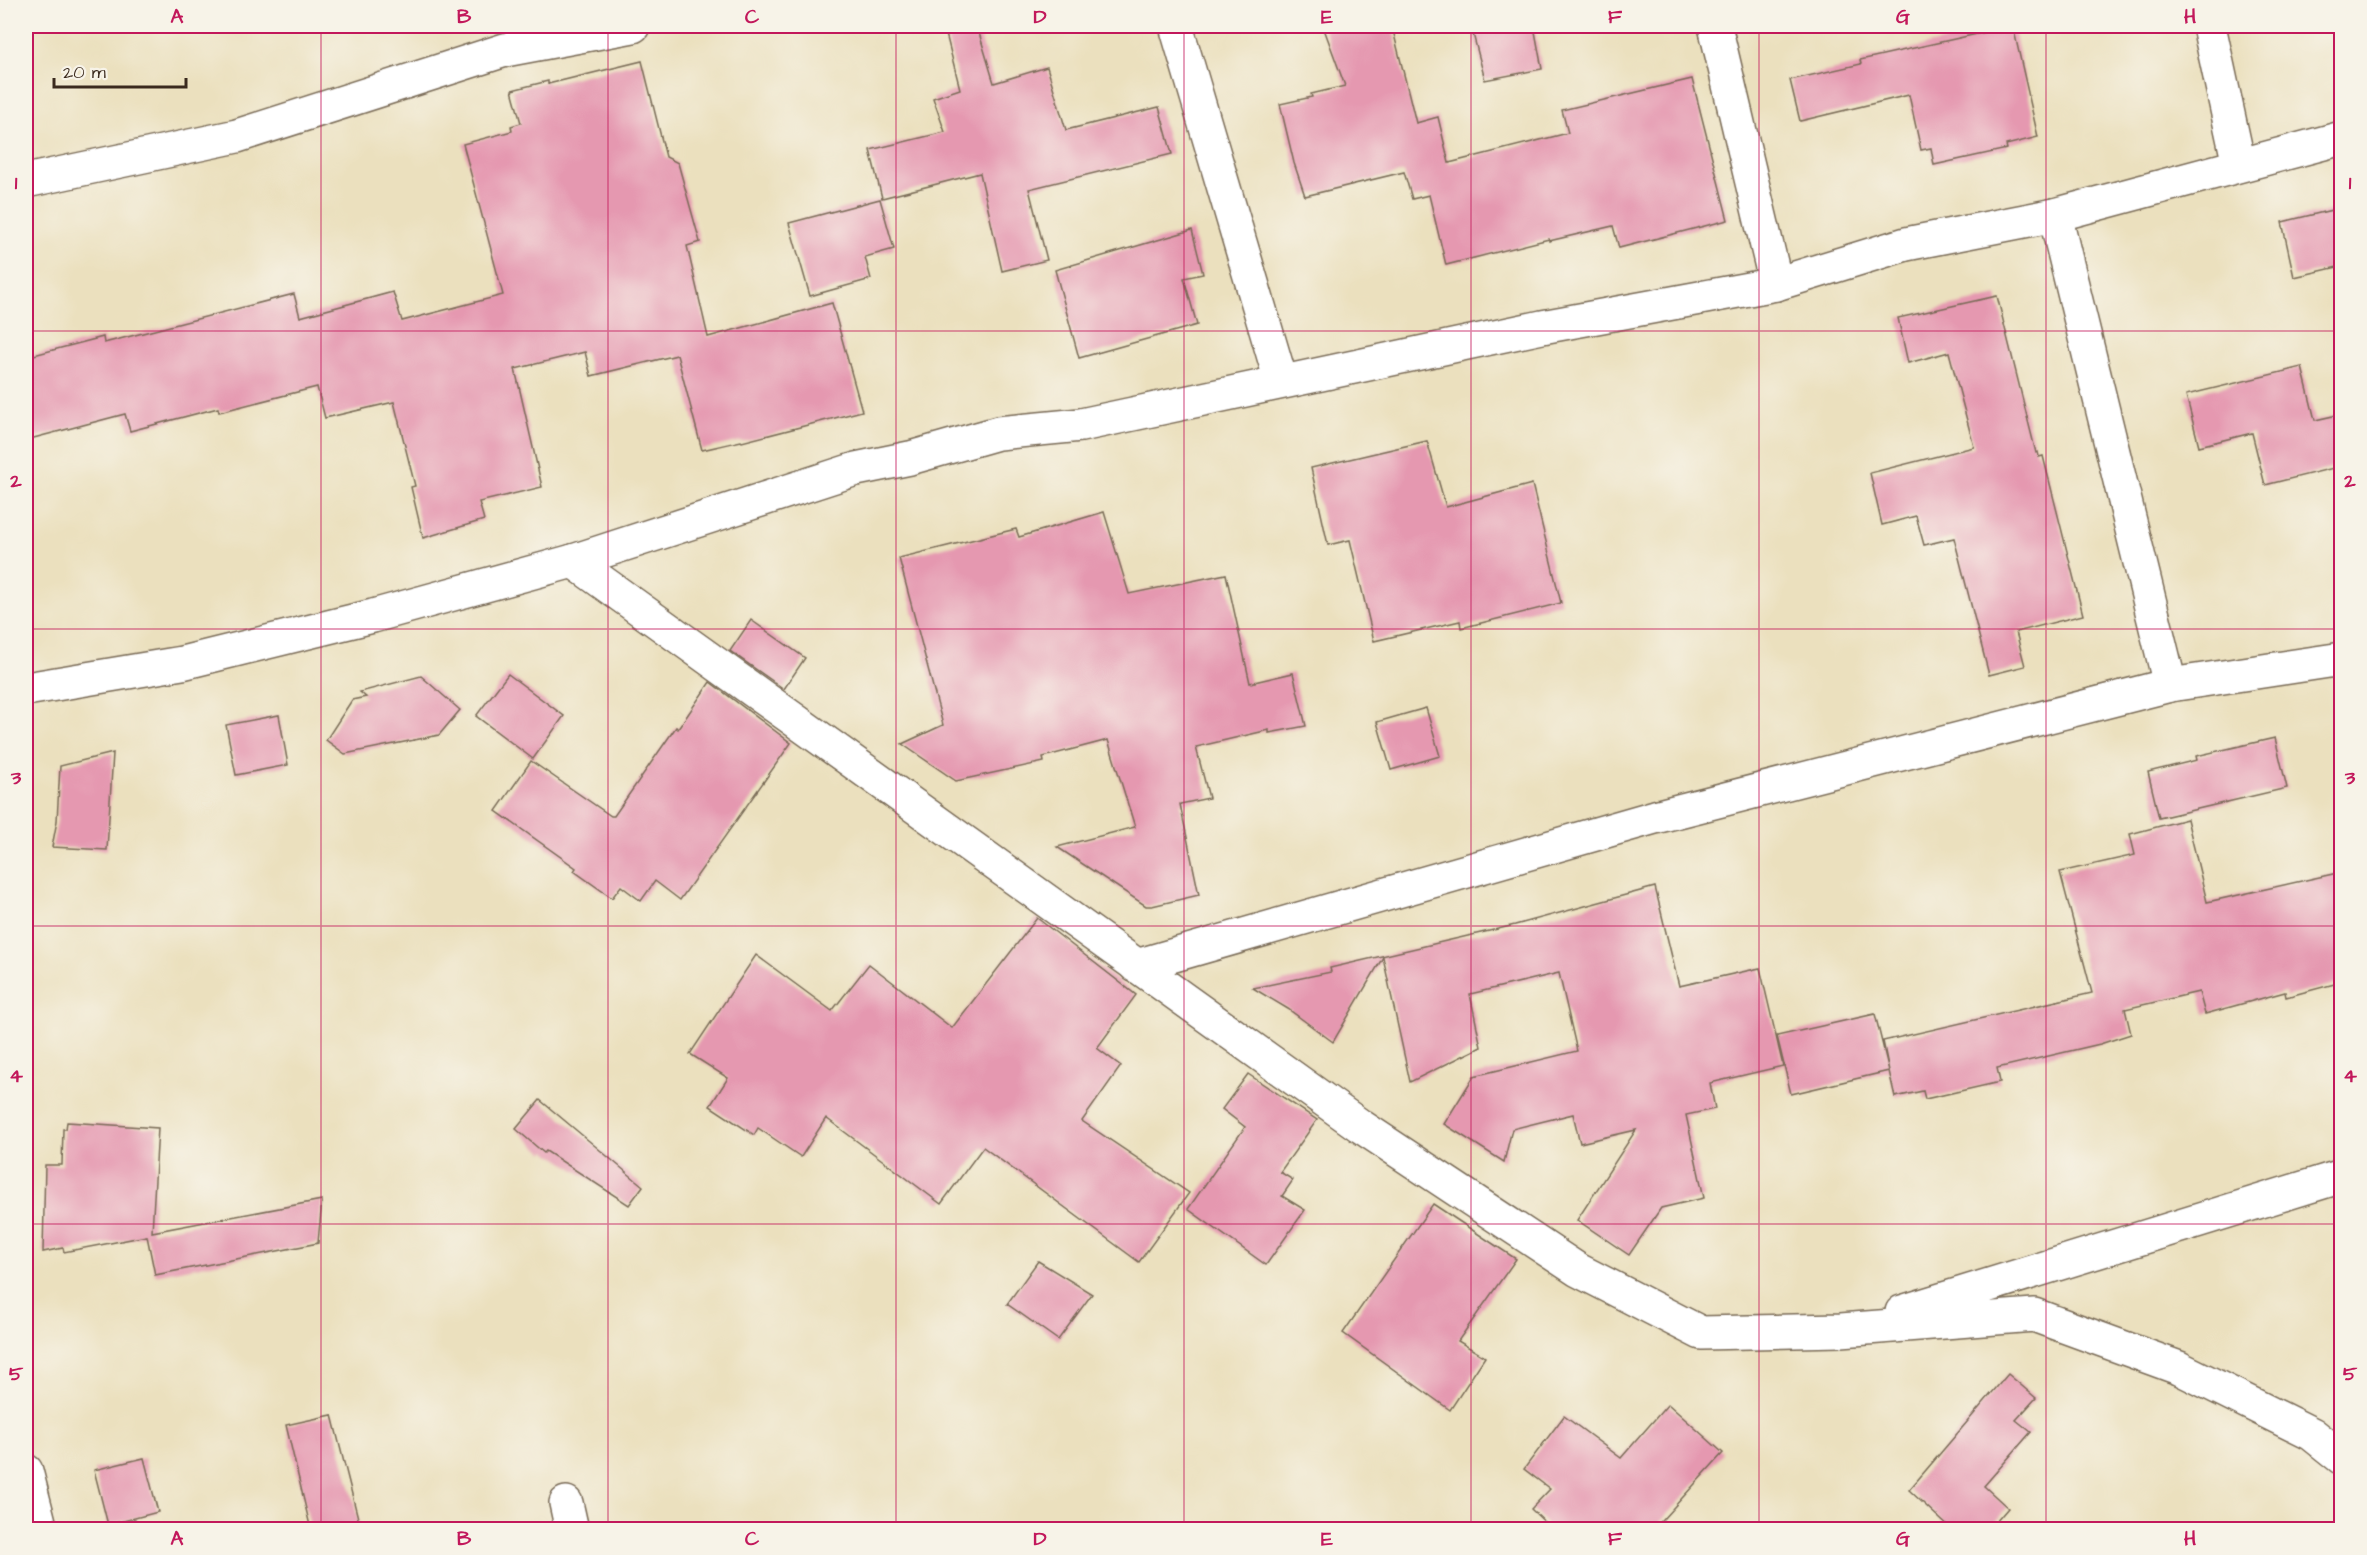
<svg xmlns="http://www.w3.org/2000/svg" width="2367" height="1555" font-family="'Architects Daughter',sans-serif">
	<rect width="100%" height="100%" fill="#f7f3e8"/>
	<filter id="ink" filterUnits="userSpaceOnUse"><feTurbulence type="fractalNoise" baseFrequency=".0167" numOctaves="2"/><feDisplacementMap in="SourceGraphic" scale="12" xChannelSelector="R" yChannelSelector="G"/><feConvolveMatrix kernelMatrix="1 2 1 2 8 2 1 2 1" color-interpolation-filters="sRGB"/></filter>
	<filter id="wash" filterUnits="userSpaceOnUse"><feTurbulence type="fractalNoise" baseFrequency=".008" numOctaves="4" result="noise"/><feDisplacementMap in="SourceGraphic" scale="24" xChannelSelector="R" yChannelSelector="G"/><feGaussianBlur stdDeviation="1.35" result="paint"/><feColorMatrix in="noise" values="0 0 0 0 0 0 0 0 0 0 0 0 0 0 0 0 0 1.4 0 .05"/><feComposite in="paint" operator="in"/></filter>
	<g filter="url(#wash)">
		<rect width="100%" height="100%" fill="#ebe0be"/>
		<g id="blocks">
			<g fill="#e598b0">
				<polygon points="944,26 977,26 994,83 1047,67 1066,130 1159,107 1172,154 1029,189 1047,260 1002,271 980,173 882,198 870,150 945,132 933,98 960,89"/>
				<polygon points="1323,26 1392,26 1416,123 1438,117 1449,163 1568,133 1562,110 1692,79 1728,220 1619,248 1613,226 1549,241 1549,239 1446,265 1429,195 1412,199 1404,172 1305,196 1294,163 1280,104 1312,97 1311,94 1345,86"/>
				<polygon points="1471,26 1534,26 1542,69 1485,80"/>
				<polygon points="2013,26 2038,137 2006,145 2007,149 1934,165 1931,148 1921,150 1909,95 1800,121 1790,80 1861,64 1860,60"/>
				<polygon points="642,61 666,157 678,163 700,242 687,246 708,337 832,303 862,411 742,442 741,441 702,450 677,355 591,376 585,352 515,369 542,487 479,502 484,520 423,538 411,487 415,486 394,402 325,418 317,387 219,412 218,408 130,431 125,414 26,440 26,357 103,337 104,343 294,294 300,317 393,292 402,321 503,295 463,144 512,131 511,126 521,123 512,90 548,81 548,84"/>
				<polygon points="880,199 894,249 865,257 871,279 810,296 789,223"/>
				<polygon points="2332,210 2342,250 2342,266 2294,277 2282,222"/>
				<polygon points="1192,230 1203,274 1184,278 1197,325 1079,358 1055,270"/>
				<polygon points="1997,296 2036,453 2038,452 2039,457 2043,456 2083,615 2016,632 2025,666 1989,675 1954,538 1924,545 1916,516 1882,525 1870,473 1974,447 1949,352 1908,363 1898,318"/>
				<polygon points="2302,367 2315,420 2342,414 2342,466 2265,485 2252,433 2199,446 2186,395"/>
				<polygon points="1427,441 1446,507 1532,484 1561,603 1461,628 1460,621 1374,641 1350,540 1328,545 1311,468"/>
				<polygon points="1104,512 1129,594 1226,574 1250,683 1293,673 1306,726 1269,733 1269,730 1196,747 1209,798 1180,804 1199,895 1152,906 1146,906 1057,847 1135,827 1108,740 1043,757 1044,762 956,781 902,744 943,725 899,558 1016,529 1019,537"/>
				<polygon points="751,620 805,658 784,689 730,651"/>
				<polygon points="508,674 564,716 533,759 476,716"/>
				<polygon points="421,676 460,710 439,735 345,754 326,740 352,700 366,697 360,692"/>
				<polygon points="710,682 791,743 680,900 655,881 641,901 621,886 612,898 574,871 576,868 496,811 531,761 611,816 614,816 676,727 678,729"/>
				<polygon points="1426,708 1440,756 1391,770 1377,722"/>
				<polygon points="279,715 288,765 236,775 226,725"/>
				<polygon points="2275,738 2287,788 2159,818 2148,772 2197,760 2196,756"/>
				<polygon points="113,753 107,850 52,847 57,821 60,766"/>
				<polygon points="2187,819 2207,902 2342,872 2342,982 2286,997 2285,992 2205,1014 2199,992 2125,1009 2131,1034 2100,1044 1997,1068 2000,1082 1925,1099 1923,1091 1895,1097 1889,1071 1791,1094 1777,1036 1875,1014 1889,1071 1883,1041 2092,993 2060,872 2135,855 2130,834"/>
				<polygon points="1655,887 1679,986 1760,968 1783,1066 1710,1083 1715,1109 1686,1115 1704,1198 1661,1208 1629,1255 1577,1220 1636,1130 1580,1143 1573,1114 1512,1129 1504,1162 1444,1124 1474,1076 1577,1051 1559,973 1470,994 1481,1047 1410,1082 1383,957 1333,1042 1288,1009 1253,988 1331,972 1330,968 1515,925"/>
				<polygon points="1037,918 1136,995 1097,1048 1121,1066 1082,1121 1189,1193 1139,1262 983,1147 941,1204 826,1118 801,1157 758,1128 754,1135 710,1106 728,1078 690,1054 756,955 832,1011 869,964 952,1028"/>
				<polygon points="1248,1074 1317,1120 1280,1172 1293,1180 1282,1196 1305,1210 1266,1265 1188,1209 1245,1127 1222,1109"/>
				<polygon points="540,1100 643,1186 629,1205 546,1151 544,1153 516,1129"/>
				<polygon points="67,1122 158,1128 152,1232 322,1200 318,1243 155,1275 147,1236 64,1252 63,1248 43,1252 45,1165 62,1165 63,1129 66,1129"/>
				<polygon points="1433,1204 1516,1259 1458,1341 1485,1357 1450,1410 1343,1333"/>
				<polygon points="1038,1261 1092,1294 1058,1340 1007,1304"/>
				<polygon points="2008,1374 2036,1398 2016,1420 2031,1432 1984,1486 2008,1508 1989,1530 1952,1530 1909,1490"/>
				<polygon points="1668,1404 1723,1453 1653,1530 1553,1530 1531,1509 1550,1489 1524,1469 1564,1416 1621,1458"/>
				<polygon points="332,1415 361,1530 311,1530 286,1425"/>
				<polygon points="144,1458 158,1512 108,1525 94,1470"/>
			</g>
		</g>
	</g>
	<g filter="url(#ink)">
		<use href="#blocks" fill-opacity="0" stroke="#796a56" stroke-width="1.5"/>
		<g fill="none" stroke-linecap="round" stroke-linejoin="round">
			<defs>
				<g id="street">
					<polyline points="1176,26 1281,381"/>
					<polyline points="1715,26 1776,284"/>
					<polyline points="2209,26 2239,165"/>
					<polyline points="26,181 237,136 505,50 633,26"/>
					<polyline points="2055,215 2170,685"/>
					<polyline points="573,561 1359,1125 1578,1270 1701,1333 1841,1330 2034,1315 2179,1368 2312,1434 2342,1458"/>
					<polyline points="26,689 182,663 373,616 573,561 856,469 910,458 998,433 1081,425 1542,327 1776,284 1906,244 2055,215 2342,138"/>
					<polyline points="1136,966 1655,817 2170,685 2342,659"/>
					<polyline points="1902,1312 2342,1176"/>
					<polyline points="26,1471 41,1530"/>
					<polyline points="566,1503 572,1530"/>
				</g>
			</defs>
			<use href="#street" stroke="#796a56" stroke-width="36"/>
			<use href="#street" stroke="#fff" stroke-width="33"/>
		</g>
	</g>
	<path fill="none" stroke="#c2185b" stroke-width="1.5" stroke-opacity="0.55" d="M 321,26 L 321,1530M 608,26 L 608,1530M 896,26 L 896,1530M 1184,26 L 1184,1530M 1471,26 L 1471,1530M 1759,26 L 1759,1530M 2046,26 L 2046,1530M 26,331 L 2342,331M 26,629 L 2342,629M 26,926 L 2342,926M 26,1224 L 2342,1224"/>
	<rect width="2367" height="1555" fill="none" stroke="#f7f3e8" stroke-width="66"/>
	<path d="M54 78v9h132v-9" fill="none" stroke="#3b2a1e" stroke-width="3"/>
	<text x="63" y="78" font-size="18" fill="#3b2a1e" stroke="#f7f3e8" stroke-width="4.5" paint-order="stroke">20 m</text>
	<rect x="33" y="33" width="2301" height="1489" fill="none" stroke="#c2185b" stroke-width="2"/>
	<g font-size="20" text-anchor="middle" font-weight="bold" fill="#c2185b">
		<text x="177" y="23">A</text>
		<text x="464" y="23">B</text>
		<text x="752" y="23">C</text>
		<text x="1040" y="23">D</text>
		<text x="1327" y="23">E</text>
		<text x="1615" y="23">F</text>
		<text x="1903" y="23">G</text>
		<text x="2190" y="23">H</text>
		<text x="16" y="189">1</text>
		<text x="2350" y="189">1</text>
		<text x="16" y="487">2</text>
		<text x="2350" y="487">2</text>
		<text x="16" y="784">3</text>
		<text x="2350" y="784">3</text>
		<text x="16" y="1082">4</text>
		<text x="2350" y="1082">4</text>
		<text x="16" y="1380">5</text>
		<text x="2350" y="1380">5</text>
		<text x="177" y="1545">A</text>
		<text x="464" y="1545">B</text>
		<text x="752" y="1545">C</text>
		<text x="1040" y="1545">D</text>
		<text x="1327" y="1545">E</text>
		<text x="1615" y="1545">F</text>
		<text x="1903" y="1545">G</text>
		<text x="2190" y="1545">H</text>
	</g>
</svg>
